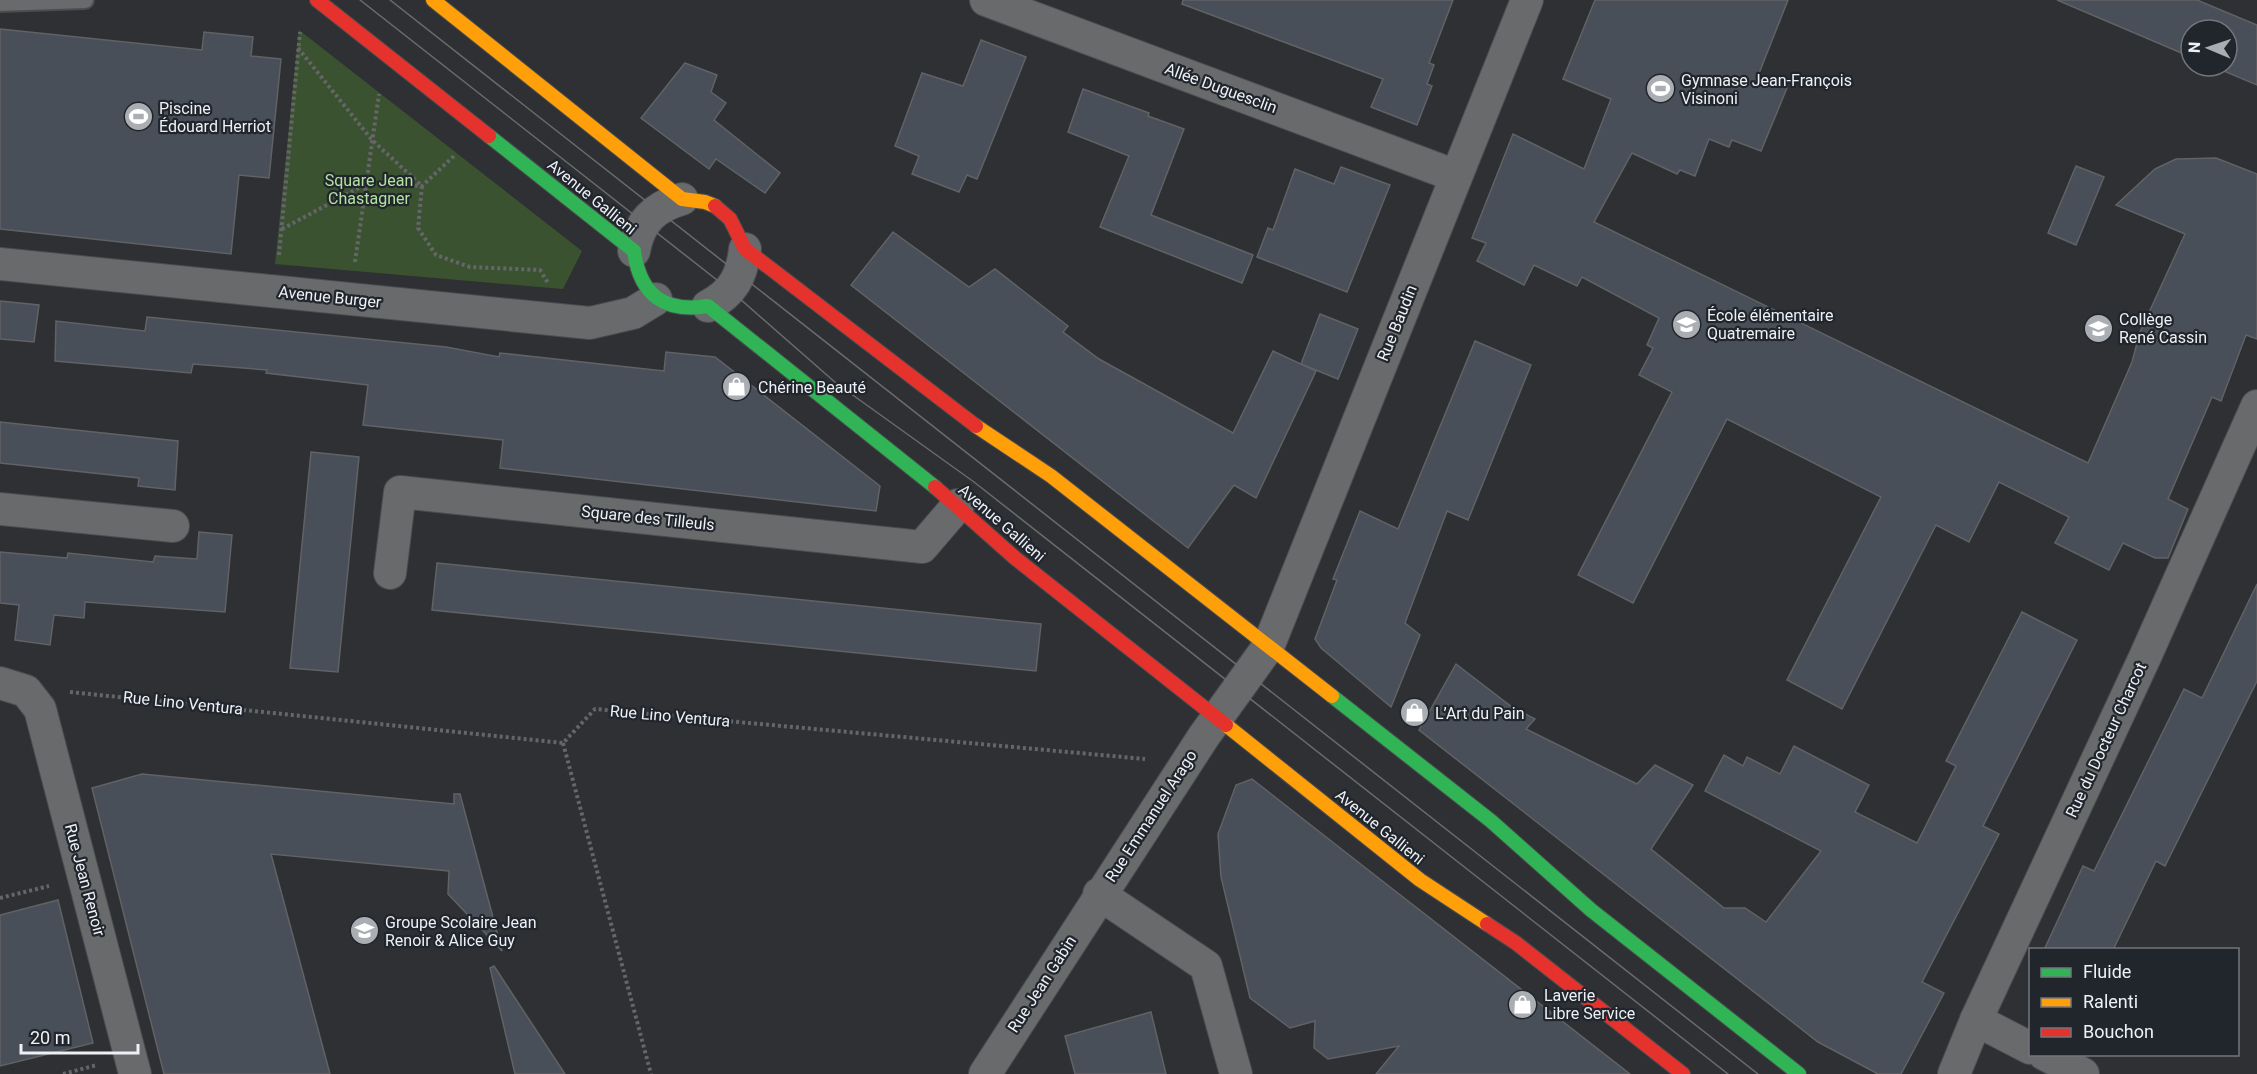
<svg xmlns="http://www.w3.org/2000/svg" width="2257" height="1074" font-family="Roboto,sans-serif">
	<rect width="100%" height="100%" fill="#2e3033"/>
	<polygon fill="#3b5231" points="299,30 582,251 563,289 275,264"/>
	<g fill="#494f58" stroke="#606265" stroke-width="1.5">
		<polygon points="1183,0 1453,0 1429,63 1434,65 1427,84 1432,86 1417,125 1371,107 1383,79 1182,4"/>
		<polygon points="1595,0 1788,0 1758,76 1787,88 1761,151 1732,140 1729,147 1709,139 1695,176 1680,170 1677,174 1632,153 1594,222 2088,463 2132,362 2140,332 2185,234 2116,205 2155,169 2176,159 2216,158 2257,174 2257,339 2246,335 2221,401 2212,397 2168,499 2188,509 2168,558 2155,558 2123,543 2109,570 2055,543 2069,517 1999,482 1969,542 1936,525 1842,709 1787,680 1881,497 1727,419 1633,603 1578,575 1672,392 1639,375 1653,348 1647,345 1659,318 1582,277 1577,286 1534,265 1524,285 1477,261 1486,243 1472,238 1513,134 1584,169 1611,99 1563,79"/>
		<polygon points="2057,0 2197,0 2257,25 2257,85 2212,66 2227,66 2227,30 2191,30 2191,57"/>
		<polygon points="0,29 202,50 204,32 253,37 251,56 281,59 269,178 239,175 231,254 0,229"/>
		<polygon points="981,40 1026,57 977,179 967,175 959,192 912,174 919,156 895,146 922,73 963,86"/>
		<polygon points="685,63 717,75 711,92 726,103 714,120 780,173 765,193 716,159 709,169 641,118"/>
		<polygon points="1083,89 1149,113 1148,116 1184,129 1151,215 1253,255 1242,283 1100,227 1129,156 1068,132"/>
		<polygon points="2076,166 2104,177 2076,245 2048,233"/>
		<polygon points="1341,167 1390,185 1347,292 1257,257 1268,228 1273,230 1295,169 1334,184"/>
		<polygon points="893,232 969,287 995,269 1068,326 1063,332 1099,359 1233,433 1273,351 1316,371 1256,498 1234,485 1188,548 851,285"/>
		<polygon points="0,301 39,305 34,342 0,339"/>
		<polygon points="1320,314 1358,329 1338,379 1301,364"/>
		<polygon points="147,317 446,347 499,357 500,353 664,371 666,352 715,357 880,486 876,511 500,468 503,440 363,425 368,385 266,373 267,370 193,364 191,373 55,361 56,321 145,331"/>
		<polygon points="1475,341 1531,365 1468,520 1447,511 1405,623 1420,635 1391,707 1321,648 1315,639 1337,580 1333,579 1360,511 1398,529"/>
		<polygon points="0,422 178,441 175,490 138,486 139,478 0,463"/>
		<polygon points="311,452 359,457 338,672 290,668"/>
		<polygon points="199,532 232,535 225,612 85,602 84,618 54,615 50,645 15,640 19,605 0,603 0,552 67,558 68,553 153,562 155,556 197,559"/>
		<polygon points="437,563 1041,624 1036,671 432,610"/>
		<polygon points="2257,584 2257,681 2165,866 2156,861 2113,950 2044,950 2083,866 2094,871 2184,689 2202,698"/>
		<polygon points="2022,612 2077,640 1983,826 1999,834 1922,982 1944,993 1901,1074 1878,1074 1818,1042 1419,730 1456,664 1512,707 1535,719 1526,729 1637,784 1655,765 1693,785 1651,849 1724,908 1745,908 1766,922 1821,851 1705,791 1724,755 1743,766 1747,757 1780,774 1794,746 1869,785 1855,812 1917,843 1956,766 1946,761"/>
		<polygon points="142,774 454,804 454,794 460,794 502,951 448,894 449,871 271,854 330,1074 164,1074 92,788"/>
		<polygon points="1252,779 1367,869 1630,1074 1376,1074 1399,1046 1328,1059 1314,1048 1315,1021 1290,1028 1250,998 1221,877 1218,834 1236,785"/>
		<polygon points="58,900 93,1043 0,1066 0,915"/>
		<polygon points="494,966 565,1074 515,1074 490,968"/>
		<polygon points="1151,1012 1166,1074 1075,1074 1065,1036"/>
	</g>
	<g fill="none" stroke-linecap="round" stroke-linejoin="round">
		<defs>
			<polyline id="lane" points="0,3 85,0"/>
			<g id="street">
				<polyline points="986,0 1456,176"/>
				<path d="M 634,251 C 639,222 654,207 682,199"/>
				<polyline points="0,264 590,323 633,313 656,299"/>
				<path d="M 708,306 C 733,293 742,276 745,249"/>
				<polyline points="0,509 173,526"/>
				<polyline points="390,573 400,492 922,547 958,505"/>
				<polyline points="0,683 26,691 40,709 135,1074"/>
				<polyline points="1099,894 1206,966 1236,1074"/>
				<polyline points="1976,1020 2030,1048"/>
				<polyline points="2044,1054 2083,1074"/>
				<polyline points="985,1074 1204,736 1268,647 1527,0"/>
				<polyline points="1954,1074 1976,1020 2145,657 2257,406"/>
			</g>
			<g id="fast">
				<path d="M 489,136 L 634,251 C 640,295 664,313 708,306 L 935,487"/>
				<polyline points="1332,696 1491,821 1591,910 1799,1074"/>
			</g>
			<g id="slow">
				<polyline points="433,0 682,199 705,202 715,206"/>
				<polyline points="976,426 1051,476 1332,696"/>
				<polyline points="1226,725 1420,880 1487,924"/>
			</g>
			<g id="jam">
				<polyline points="317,0 489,136"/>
				<polyline points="715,206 730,219 745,249 976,426"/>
				<polyline points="935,487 1015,558 1226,725"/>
				<polyline points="1487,924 1516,943 1683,1074"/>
			</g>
		</defs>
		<use href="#lane" stroke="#4a4c4f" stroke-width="20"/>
		<use href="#street" stroke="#4a4c4f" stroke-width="34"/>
		<use href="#fast" stroke="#4a4c4f" stroke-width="16"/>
		<use href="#slow" stroke="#4a4c4f" stroke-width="16"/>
		<use href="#jam" stroke="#4a4c4f" stroke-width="16"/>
		<g stroke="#646669" stroke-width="4" stroke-dasharray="3 3" stroke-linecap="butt">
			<polyline points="298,48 372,140 422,186 418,228 436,255 470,267 540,270 548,283"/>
			<polyline points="282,229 366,184 422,186 455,155"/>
			<polyline points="279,255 300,32"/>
			<polyline points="355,262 379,94"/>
			<polyline points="70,692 563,743 595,709 1145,759"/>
			<polyline points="563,743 651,1074"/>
			<polyline points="0,898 49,886"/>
			<polyline points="63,1074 97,1065"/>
		</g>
		<use href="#lane" stroke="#686a6c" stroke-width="16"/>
		<use href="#street" stroke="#686a6c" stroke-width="32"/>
		<use href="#fast" stroke="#30b455" stroke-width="14"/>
		<use href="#slow" stroke="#ff9f0a" stroke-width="14"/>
		<use href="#jam" stroke="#e5322d" stroke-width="14"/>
		<g stroke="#6a6b6d" stroke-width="1.5">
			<polyline points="360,0 731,291 836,383 974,482 1728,1074"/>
			<polyline points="390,0 1758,1074"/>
		</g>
	</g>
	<defs>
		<symbol id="stadium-disc" viewBox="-11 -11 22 22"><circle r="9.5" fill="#aaadb1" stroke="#21252c"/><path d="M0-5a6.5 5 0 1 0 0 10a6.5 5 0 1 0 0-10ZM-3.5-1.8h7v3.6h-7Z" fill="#fff"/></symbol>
		<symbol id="school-disc" viewBox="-11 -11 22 22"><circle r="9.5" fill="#aaadb1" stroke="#21252c"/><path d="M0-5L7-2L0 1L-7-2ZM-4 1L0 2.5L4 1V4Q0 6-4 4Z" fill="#fff"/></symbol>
		<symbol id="shop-disc" viewBox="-11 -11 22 22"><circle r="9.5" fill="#aaadb1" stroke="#21252c"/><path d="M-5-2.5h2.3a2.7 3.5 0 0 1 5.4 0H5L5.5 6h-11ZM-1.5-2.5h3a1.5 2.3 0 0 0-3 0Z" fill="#fff"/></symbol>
	</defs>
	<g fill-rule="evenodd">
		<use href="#stadium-disc" x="1644" y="72" width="33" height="33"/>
		<use href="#stadium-disc" x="122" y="100" width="33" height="33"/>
		<use href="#school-disc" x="1670" y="308" width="33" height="33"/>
		<use href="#school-disc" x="2082" y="312" width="33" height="33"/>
		<use href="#shop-disc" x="720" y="370" width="33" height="33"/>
		<use href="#shop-disc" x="1398" y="696" width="33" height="33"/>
		<use href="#school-disc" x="348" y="914" width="33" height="33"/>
		<use href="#shop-disc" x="1506" y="988" width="33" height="33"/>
	</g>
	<g text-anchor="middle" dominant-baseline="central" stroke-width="4.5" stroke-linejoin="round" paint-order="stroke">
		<g font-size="16" fill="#edf0f5" stroke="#21252c" text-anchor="start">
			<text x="1681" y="80">Gymnase Jean-François<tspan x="1681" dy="18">Visinoni</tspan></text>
			<text x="159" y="108">Piscine<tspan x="159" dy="18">Édouard Herriot</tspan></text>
			<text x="1707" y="315">École élémentaire<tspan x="1707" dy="18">Quatremaire</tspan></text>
			<text x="2119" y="319">Collège<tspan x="2119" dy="18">René Cassin</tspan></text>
			<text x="758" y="387">Chérine Beauté</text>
			<text x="1435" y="713">L’Art du Pain</text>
			<text x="385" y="922">Groupe Scolaire Jean<tspan x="385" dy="18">Renoir &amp; Alice Guy</tspan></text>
			<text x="1544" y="995">Laverie<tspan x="1544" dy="18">Libre Service</tspan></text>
		</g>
		<g font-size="16" fill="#edf0f5" stroke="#21252c">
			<text transform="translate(1221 88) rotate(20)">Allée Duguesclin</text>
			<text transform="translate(592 197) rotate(39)">Avenue Gallieni</text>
			<text transform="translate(330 297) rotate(6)">Avenue Burger</text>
			<text transform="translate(1397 323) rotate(-68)">Rue Baudin</text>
			<text transform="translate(648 518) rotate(6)">Square des Tilleuls</text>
			<text transform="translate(1002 523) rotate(41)">Avenue Gallieni</text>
			<text transform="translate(183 703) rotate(6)">Rue Lino Ventura</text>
			<text transform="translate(670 716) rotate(5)">Rue Lino Ventura</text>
			<text transform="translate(2106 740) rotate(-65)">Rue du Docteur Charcot</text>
			<text transform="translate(1151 816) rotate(-57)">Rue Emmanuel Arago</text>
			<text transform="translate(1380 827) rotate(39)">Avenue Gallieni</text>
			<text transform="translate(85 880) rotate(75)">Rue Jean Renoir</text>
			<text transform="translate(1042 984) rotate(-57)">Rue Jean Gabin</text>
		</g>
		<g font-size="16" fill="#b3e2a0" stroke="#21252c">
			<text x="369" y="180">Square Jean<tspan x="369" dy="18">Chastagner</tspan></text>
		</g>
	</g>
	<rect x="2029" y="948" width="210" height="108" fill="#21252c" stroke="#73767c" stroke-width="1.5"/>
	<rect x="2041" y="968" width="30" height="9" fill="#30b455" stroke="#73767c" stroke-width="1.5"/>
	<text x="2083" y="978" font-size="18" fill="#edf0f5">Fluide</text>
	<rect x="2041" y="998" width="30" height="9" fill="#ff9f0a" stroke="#73767c" stroke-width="1.5"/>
	<text x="2083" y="1008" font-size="18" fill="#edf0f5">Ralenti</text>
	<rect x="2041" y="1028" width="30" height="9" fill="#e5322d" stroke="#73767c" stroke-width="1.5"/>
	<text x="2083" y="1038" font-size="18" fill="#edf0f5">Bouchon</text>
	<g transform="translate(2209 48) rotate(272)"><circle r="28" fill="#21252c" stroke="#73767c" stroke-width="1.5"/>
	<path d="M0-4.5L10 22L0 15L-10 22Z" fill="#aaadb1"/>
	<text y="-9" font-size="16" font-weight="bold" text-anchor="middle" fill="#edf0f5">N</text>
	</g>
	<path d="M21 1044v9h117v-9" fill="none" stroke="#edf0f5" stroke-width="3"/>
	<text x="30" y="1044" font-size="18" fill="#edf0f5" stroke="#21252c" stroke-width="4.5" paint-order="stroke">20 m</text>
</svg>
